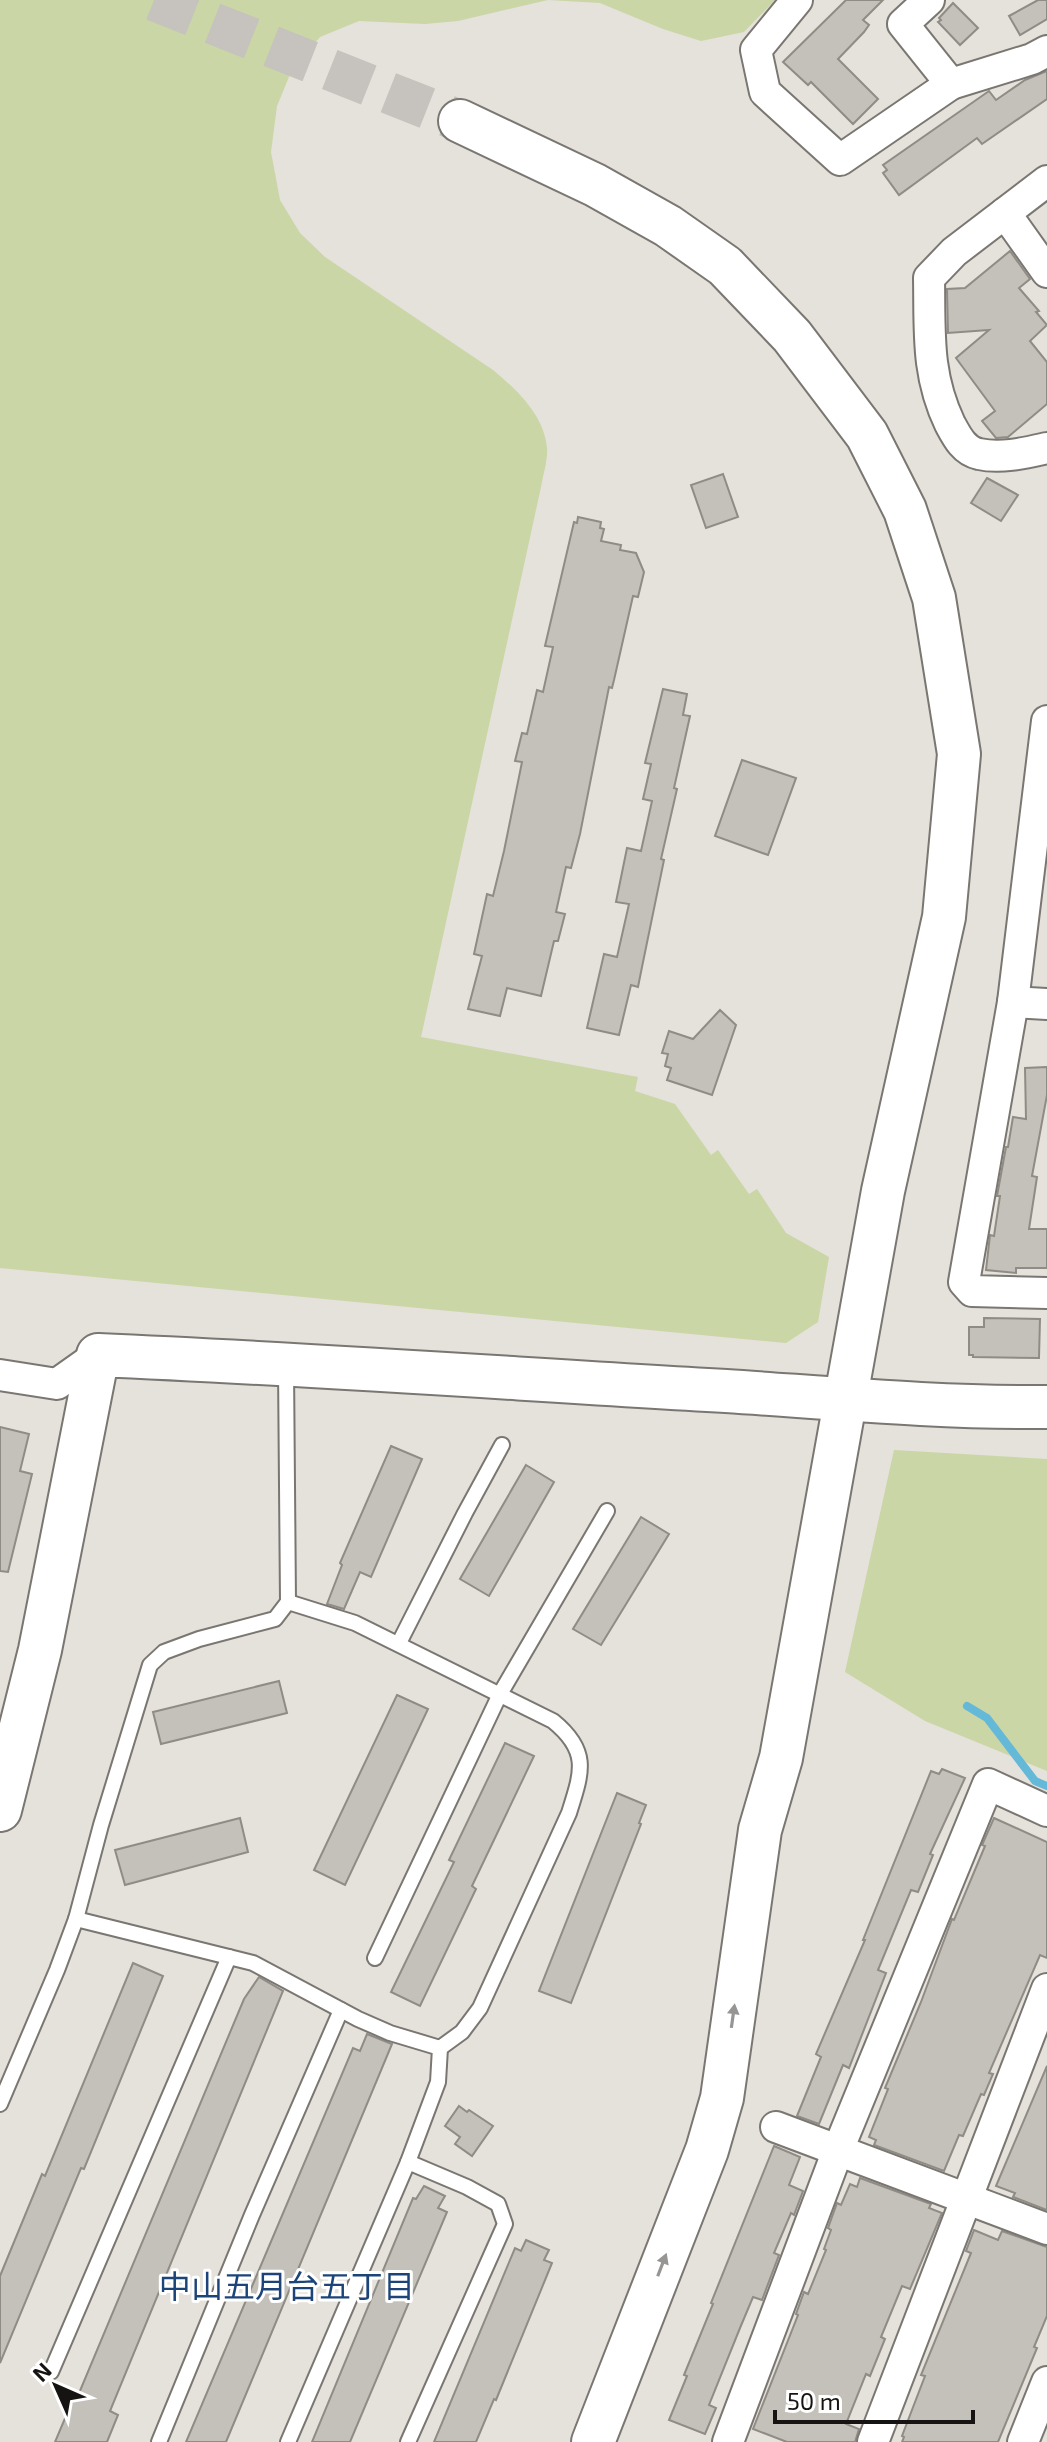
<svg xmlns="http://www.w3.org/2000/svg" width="1047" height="2442" font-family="'Exo 2','Noto Sans JP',sans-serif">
	<rect width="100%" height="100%" fill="#e5e1db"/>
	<g fill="#cad6a5">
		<path d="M 0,0 L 775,0 L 744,32 L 701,41 L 663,29 L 600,3 L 548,0 L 458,21 L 425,24 L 359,21 L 320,37 L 293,67 L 277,106 L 271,152 L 280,200 L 300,233 L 325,257 L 493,370 C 517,390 544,415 547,448 C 548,460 543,475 541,487 L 421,1037 L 638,1077 L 635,1091 L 675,1104 L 711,1155 L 718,1150 L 749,1194 L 757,1189 L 786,1233 L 829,1257 L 818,1322 L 786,1343 L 0,1268 Z"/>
		<polygon points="894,1450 1047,1459 1047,1771 925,1721 845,1672"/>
	</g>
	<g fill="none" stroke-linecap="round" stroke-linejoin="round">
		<polyline stroke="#64b8d8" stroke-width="8" points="967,1706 987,1718 1035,1781 1047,1786"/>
	</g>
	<g fill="#c4c0ba" stroke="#8f8b85" stroke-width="2">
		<polygon points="846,0 883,0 863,20 869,25 864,32 838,59 878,99 853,124 811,82 808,85 783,62"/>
		<polygon points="1038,0 1047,0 1047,19 1020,35 1009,16"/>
		<polygon points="953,3 978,28 960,45 938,22 941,20 939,18"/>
		<polygon points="1047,71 1047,99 982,144 977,138 899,195 883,173 887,170 883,165 989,91 996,100 1025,80"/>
		<polygon points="1010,251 1030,279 1019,288 1039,311 1036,312 1047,325 1030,341 1047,362 1047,404 1008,437 996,438 982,421 995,411 956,358 989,330 948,333 947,289 965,288"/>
		<polygon points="723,474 738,517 706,528 691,485"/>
		<polygon points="987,478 1018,495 1001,521 971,503"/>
		<polygon points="578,517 601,522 600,528 604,529 601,541 621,545 620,550 636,553 644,572 638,597 633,596 614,680 612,688 609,687 580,834 571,868 566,867 556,912 565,914 558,941 554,941 541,996 507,988 500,1016 468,1009 482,956 474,954 487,894 493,896 504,851 522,762 515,761 522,733 527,734 537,690 543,692 553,647 545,646 574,522 577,523"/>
		<polygon points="663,689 687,694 683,715 690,716 674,788 677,789 661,859 664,860 642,967 638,987 631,985 619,1035 587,1028 604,954 617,957 629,904 616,902 627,848 641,851 652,801 643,799 651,764 645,763"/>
		<polygon points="742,760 796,778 768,855 715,836"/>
		<polygon points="720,1010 736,1025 712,1095 667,1080 671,1068 665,1066 668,1054 662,1053 669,1031 693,1039"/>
		<polygon points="1047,1067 1047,1095 1032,1176 1037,1177 1029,1229 1047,1229 1047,1268 1016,1268 1016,1273 986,1270 990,1235 994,1236 1000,1196 997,1196 1006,1147 1008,1147 1013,1117 1026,1119 1025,1068"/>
		<polygon points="984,1318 1040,1319 1039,1358 973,1357 973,1355 969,1355 969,1327 984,1327"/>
		<polygon points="0,1427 29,1434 20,1471 32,1474 8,1572 0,1571"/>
		<polygon points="391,1446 422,1459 371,1577 360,1572 344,1609 327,1604 342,1565 340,1563"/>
		<polygon points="526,1465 554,1482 489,1596 460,1579"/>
		<polygon points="641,1517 669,1534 601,1645 573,1629"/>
		<polygon points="279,1681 287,1713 161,1744 153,1712"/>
		<polygon points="397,1695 428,1709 345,1885 314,1870"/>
		<polygon points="505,1743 534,1756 472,1886 476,1889 420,2006 391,1992 454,1862 449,1860"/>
		<polygon points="942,1769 965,1778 930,1854 933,1855 918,1892 911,1890 878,1970 886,1973 849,2068 843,2065 819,2124 797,2116 821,2057 816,2054 865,1940 863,1940 931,1771 939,1774"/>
		<polygon points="617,1793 646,1805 639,1823 641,1824 571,2003 539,1991"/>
		<polygon points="240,1818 248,1852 125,1885 115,1850"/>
		<polygon points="994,1818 1047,1842 1047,1958 1040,1955 989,2073 993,2074 984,2095 981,2094 963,2136 959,2135 944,2171 874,2145 876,2140 869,2137 888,2089 885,2088 921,2002 952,1919 954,1920 985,1846 982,1845"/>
		<polygon points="133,1963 163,1976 84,2169 81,2168 0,2363 0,2276 42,2174 45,2176"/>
		<polygon points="259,1977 283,1991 110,2411 118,2415 107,2442 55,2442 74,2397 77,2398 244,1999"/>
		<polygon points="367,2034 392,2044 226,2442 186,2442 353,2048 360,2051"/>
		<polygon points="1047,2066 1047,2210 1013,2197 1015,2193 996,2186"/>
		<polygon points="459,2106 467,2112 469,2110 493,2126 472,2156 455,2144 460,2137 445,2126"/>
		<polygon points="774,2146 800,2157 789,2185 803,2191 794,2215 791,2213 774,2253 779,2255 762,2300 753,2297 740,2328 709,2405 716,2408 705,2434 669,2420 687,2376 684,2375 713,2304 711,2303"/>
		<polygon points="860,2178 931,2204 929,2208 942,2213 910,2289 902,2286 881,2337 885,2339 870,2376 866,2374 846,2424 859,2429 855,2442 787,2442 753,2429 798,2315 796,2314 804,2292 808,2294 826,2250 824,2249 831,2230 828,2228 837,2203 841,2205 850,2184 857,2187"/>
		<polygon points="424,2186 445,2196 438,2208 447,2212 350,2442 312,2442 413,2198 416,2199"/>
		<polygon points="974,2230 998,2240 1002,2231 1047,2247 1047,2316 1034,2347 1037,2348 998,2442 902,2442 904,2437 902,2436 925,2376 921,2375 971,2253 966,2251"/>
		<polygon points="526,2240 549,2250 544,2260 552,2263 496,2400 494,2399 476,2442 434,2442 515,2248 521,2251"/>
	</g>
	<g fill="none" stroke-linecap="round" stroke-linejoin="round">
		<polyline stroke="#c6c2bd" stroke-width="42" stroke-dasharray="42 21" stroke-linecap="butt" points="154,0 460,121"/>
		<defs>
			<g id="lane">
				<path d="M 288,1602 L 355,1623 L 553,1721 C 590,1751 582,1772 569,1813 L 480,2008 L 462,2032 L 440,2048"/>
				<polyline points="399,1643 465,1513 502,1445"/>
				<polyline points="76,1919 253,1963 358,2019 390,2033 440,2048 438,2082 408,2162 467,2187 498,2204 505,2224 408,2442"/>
				<polyline points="375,1958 500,1694 607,1511"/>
				<polyline points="0,2104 57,1970 76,1919 101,1825 150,1665 164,1652 199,1639 275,1619 288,1602 286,1367"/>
				<polyline points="51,2372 229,1957"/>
				<polyline points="159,2442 252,2215 341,2010"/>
				<polyline points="288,2442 408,2162"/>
			</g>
			<g id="street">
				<polyline points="797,0 756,50 765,92 840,160 951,84"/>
				<polyline points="929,0 903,24 951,84 1032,59 1047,51"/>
				<path d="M 1047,181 L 954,252 L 929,278 C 930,331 926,374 950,424 C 957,437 964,451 979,454 C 1001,459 1025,453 1047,448"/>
				<polyline points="1005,213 1047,272"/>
				<polyline points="1047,721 1013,1002 964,1282 972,1291 1047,1293"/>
				<polyline points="1013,1002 1047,1004"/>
				<polyline points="0,1375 57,1384 98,1355"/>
				<polyline points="776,2127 1047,2229"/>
				<polyline points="728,2442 838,2150 988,1784 1047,1811"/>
				<polyline points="873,2442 1047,1989"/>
				<polyline points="1023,2442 1047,2382"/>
			</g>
			<g id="secondary">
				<polyline points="460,121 595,185 668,226 725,266 792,336 867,435 905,510 934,598 959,754 944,917 883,1191 781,1758 760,1830 722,2098 707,2150 593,2442"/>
				<path d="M 0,1810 L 40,1650 L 98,1355 C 308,1364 517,1379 726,1391 C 833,1398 940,1408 1047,1407"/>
			</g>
		</defs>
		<use href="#lane" stroke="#7a7671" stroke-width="18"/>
		<use href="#street" stroke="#7a7671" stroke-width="34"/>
		<use href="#secondary" stroke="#7a7671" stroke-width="46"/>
		<use href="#lane" stroke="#fff" stroke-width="14"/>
		<use href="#street" stroke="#fff" stroke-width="30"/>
		<use href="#secondary" stroke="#fff" stroke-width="42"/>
	</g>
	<defs><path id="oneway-solid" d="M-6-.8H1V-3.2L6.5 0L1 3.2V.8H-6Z" transform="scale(2)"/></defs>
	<g fill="#969594">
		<use href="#oneway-solid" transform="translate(733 2016) rotate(-82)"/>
		<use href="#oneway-solid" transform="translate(662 2265) rotate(-69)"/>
	</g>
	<g text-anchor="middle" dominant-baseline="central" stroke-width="6" stroke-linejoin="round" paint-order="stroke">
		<g font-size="32" fill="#1d4479" stroke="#fff">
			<text x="287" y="2285">中山五月台五丁目</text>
		</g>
	</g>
	<g transform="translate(56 2386) rotate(315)" stroke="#ffffff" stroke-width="6" paint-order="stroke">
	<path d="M0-6L14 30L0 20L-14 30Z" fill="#151412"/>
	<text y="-12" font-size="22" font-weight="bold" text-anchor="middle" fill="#151412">N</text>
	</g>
	<path d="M775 2410v12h198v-12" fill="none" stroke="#151412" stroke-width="4"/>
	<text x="787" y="2410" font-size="24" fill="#151412" stroke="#ffffff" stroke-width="6" paint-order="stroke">50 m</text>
</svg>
